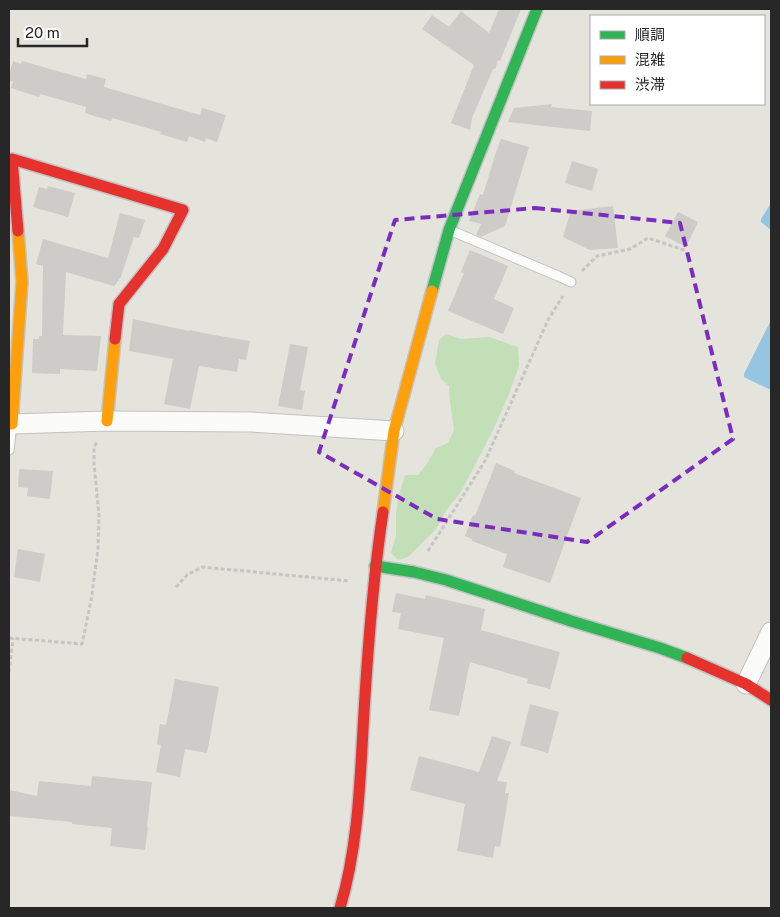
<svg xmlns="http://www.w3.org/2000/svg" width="780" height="917" font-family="'Public Sans','Noto Sans JP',sans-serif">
	<rect width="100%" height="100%" fill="#e4e3dc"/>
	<polygon fill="#c3dfb7" points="446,334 461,339 489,337 518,347 519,366 507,399 493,430 461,492 447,509 436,529 408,557 398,560 391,553 396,536 396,515 398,498 405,475 418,475 427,464 436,448 448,443 454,430 450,401 449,386 441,379 435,364 439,340"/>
	<g fill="#95c5e1">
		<polygon points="771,203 771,230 761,222 761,219"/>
		<polygon points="771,320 771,390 744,377 744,374"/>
	</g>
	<g fill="#cdccc8">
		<polygon points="499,9 521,9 500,61 498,60 495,69 493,69 472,118 470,130 451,123 474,65 422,29 432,15 449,27 461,11 489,33"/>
		<polygon points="13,61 21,64 22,61 86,79 87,74 106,79 104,87 200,115 202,108 226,115 217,142 206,138 205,142 189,136 187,142 160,134 161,132 112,118 111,121 85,113 86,107 40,94 39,97 11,88 13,82 9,80 9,75"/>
		<polygon points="552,104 551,107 592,111 590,131 508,122 514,108"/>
		<polygon points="501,139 529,147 505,226 481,237 476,235 481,224 469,221 480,194 483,195 495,155"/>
		<polygon points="572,161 598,169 592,191 565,183"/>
		<polygon points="48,186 75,193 68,217 33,207 39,187 47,189"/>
		<polygon points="613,206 618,248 590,250 563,237 571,211"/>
		<polygon points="678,212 698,222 686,247 665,236"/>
		<polygon points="120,213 145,220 139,238 134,237 121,277 114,286 66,272 63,335 101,336 97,371 60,369 60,374 32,373 33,339 39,339 39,336 42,336 43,266 36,264 43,239 108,258"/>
		<polygon points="470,250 508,266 494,299 514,308 503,334 448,311 464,273 461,272"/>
		<polygon points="133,319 189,331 190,330 208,334 250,341 246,360 239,359 237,372 199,366 190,409 164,404 173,359 129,351"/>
		<polygon points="290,344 308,347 300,390 305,391 302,410 278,406"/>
		<polygon points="496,463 515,471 514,473 581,498 550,583 503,567 507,554 472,541 472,539 465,536 473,515 475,516"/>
		<polygon points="19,469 53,471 50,499 27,496 28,488 18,487"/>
		<polygon points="18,549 45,554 40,582 14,577"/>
		<polygon points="396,593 425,599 426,595 485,609 481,630 560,652 550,689 527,683 528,679 470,662 459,716 429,710 444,638 398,629 401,613 392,612"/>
		<polygon points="175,679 219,687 207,753 185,749 180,777 156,772 161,745 157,744 160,724 166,725"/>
		<polygon points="530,704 559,712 548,753 520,745"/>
		<polygon points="492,736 511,742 497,781 507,782 505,793 509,793 500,847 495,846 493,858 457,851 465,804 410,790 419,756 479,772"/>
		<polygon points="92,776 152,782 147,827 148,827 145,850 110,846 112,828 72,824 72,822 9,816 9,790 37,796 39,781 91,786"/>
	</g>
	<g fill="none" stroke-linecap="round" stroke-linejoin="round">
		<defs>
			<g id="lane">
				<polyline points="452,231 558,276 571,282"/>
				<polyline points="9,450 12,425"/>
			</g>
			<g id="street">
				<polyline points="12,424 107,421 251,422 394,431"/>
				<polyline points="746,684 771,632"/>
			</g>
			<g id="fast">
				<polyline points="432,291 449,230 537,9"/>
				<polyline points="375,566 414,572 446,580 571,621 660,648 687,658"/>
			</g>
			<g id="slow">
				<polyline points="107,421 115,339"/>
				<polyline points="9,424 12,424 22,282 18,231"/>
				<polyline points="383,512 394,431 432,291"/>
			</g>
			<g id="jam">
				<polyline points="18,231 12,159 183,210 163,249 119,304 115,339"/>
				<polyline points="687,658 746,684 771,700"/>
				<path d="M 340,908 C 359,844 360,778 364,712 C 368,645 373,578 383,512"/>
			</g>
		</defs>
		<use href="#lane" stroke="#c2c2c2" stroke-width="11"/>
		<use href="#street" stroke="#c2c2c2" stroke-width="21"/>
		<use href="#fast" stroke="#c2c2c2" stroke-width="14"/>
		<use href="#slow" stroke="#c2c2c2" stroke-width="14"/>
		<use href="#jam" stroke="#c2c2c2" stroke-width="14"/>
		<g stroke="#c6c5c4" stroke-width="3" stroke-dasharray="4 2.5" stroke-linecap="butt">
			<polyline points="582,271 597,256 630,249 648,238 687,251"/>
			<polyline points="428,551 485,461 548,320 563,296"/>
			<polyline points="176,587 187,575 202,567 350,581"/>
			<polyline points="9,638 82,644 91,601 98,549 99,515 94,464 94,447 97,442"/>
			<polyline points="9,672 13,638"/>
		</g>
		<use href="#lane" stroke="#fbfbfa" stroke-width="9"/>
		<use href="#street" stroke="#fbfbfa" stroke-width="19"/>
		<use href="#fast" stroke="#30b455" stroke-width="11"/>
		<use href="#slow" stroke="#ff9f0a" stroke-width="11"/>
		<use href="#jam" stroke="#e5322d" stroke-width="11"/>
	</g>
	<path fill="none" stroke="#7b2cbf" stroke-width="4" stroke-dasharray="10 6" stroke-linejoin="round" d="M 535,208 L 680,223 L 733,439 L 587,542 L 437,519 L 319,452 L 395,220 Z"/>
	<rect width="780" height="917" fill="none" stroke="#272727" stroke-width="20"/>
	<rect x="590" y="15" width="175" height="90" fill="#ffffff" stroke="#a9a9a9"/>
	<rect x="600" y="31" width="25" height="8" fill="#30b455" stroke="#a9a9a9"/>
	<text x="635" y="40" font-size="15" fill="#272727">順調</text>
	<rect x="600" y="56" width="25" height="8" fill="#ff9f0a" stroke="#a9a9a9"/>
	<text x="635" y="65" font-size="15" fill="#272727">混雑</text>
	<rect x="600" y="81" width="25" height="8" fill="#e5322d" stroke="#a9a9a9"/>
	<text x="635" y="90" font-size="15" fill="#272727">渋滞</text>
	<path d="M18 38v8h69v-8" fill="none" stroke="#272727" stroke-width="2.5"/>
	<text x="25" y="38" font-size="15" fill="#272727" stroke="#ffffff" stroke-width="4" paint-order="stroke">20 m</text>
</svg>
